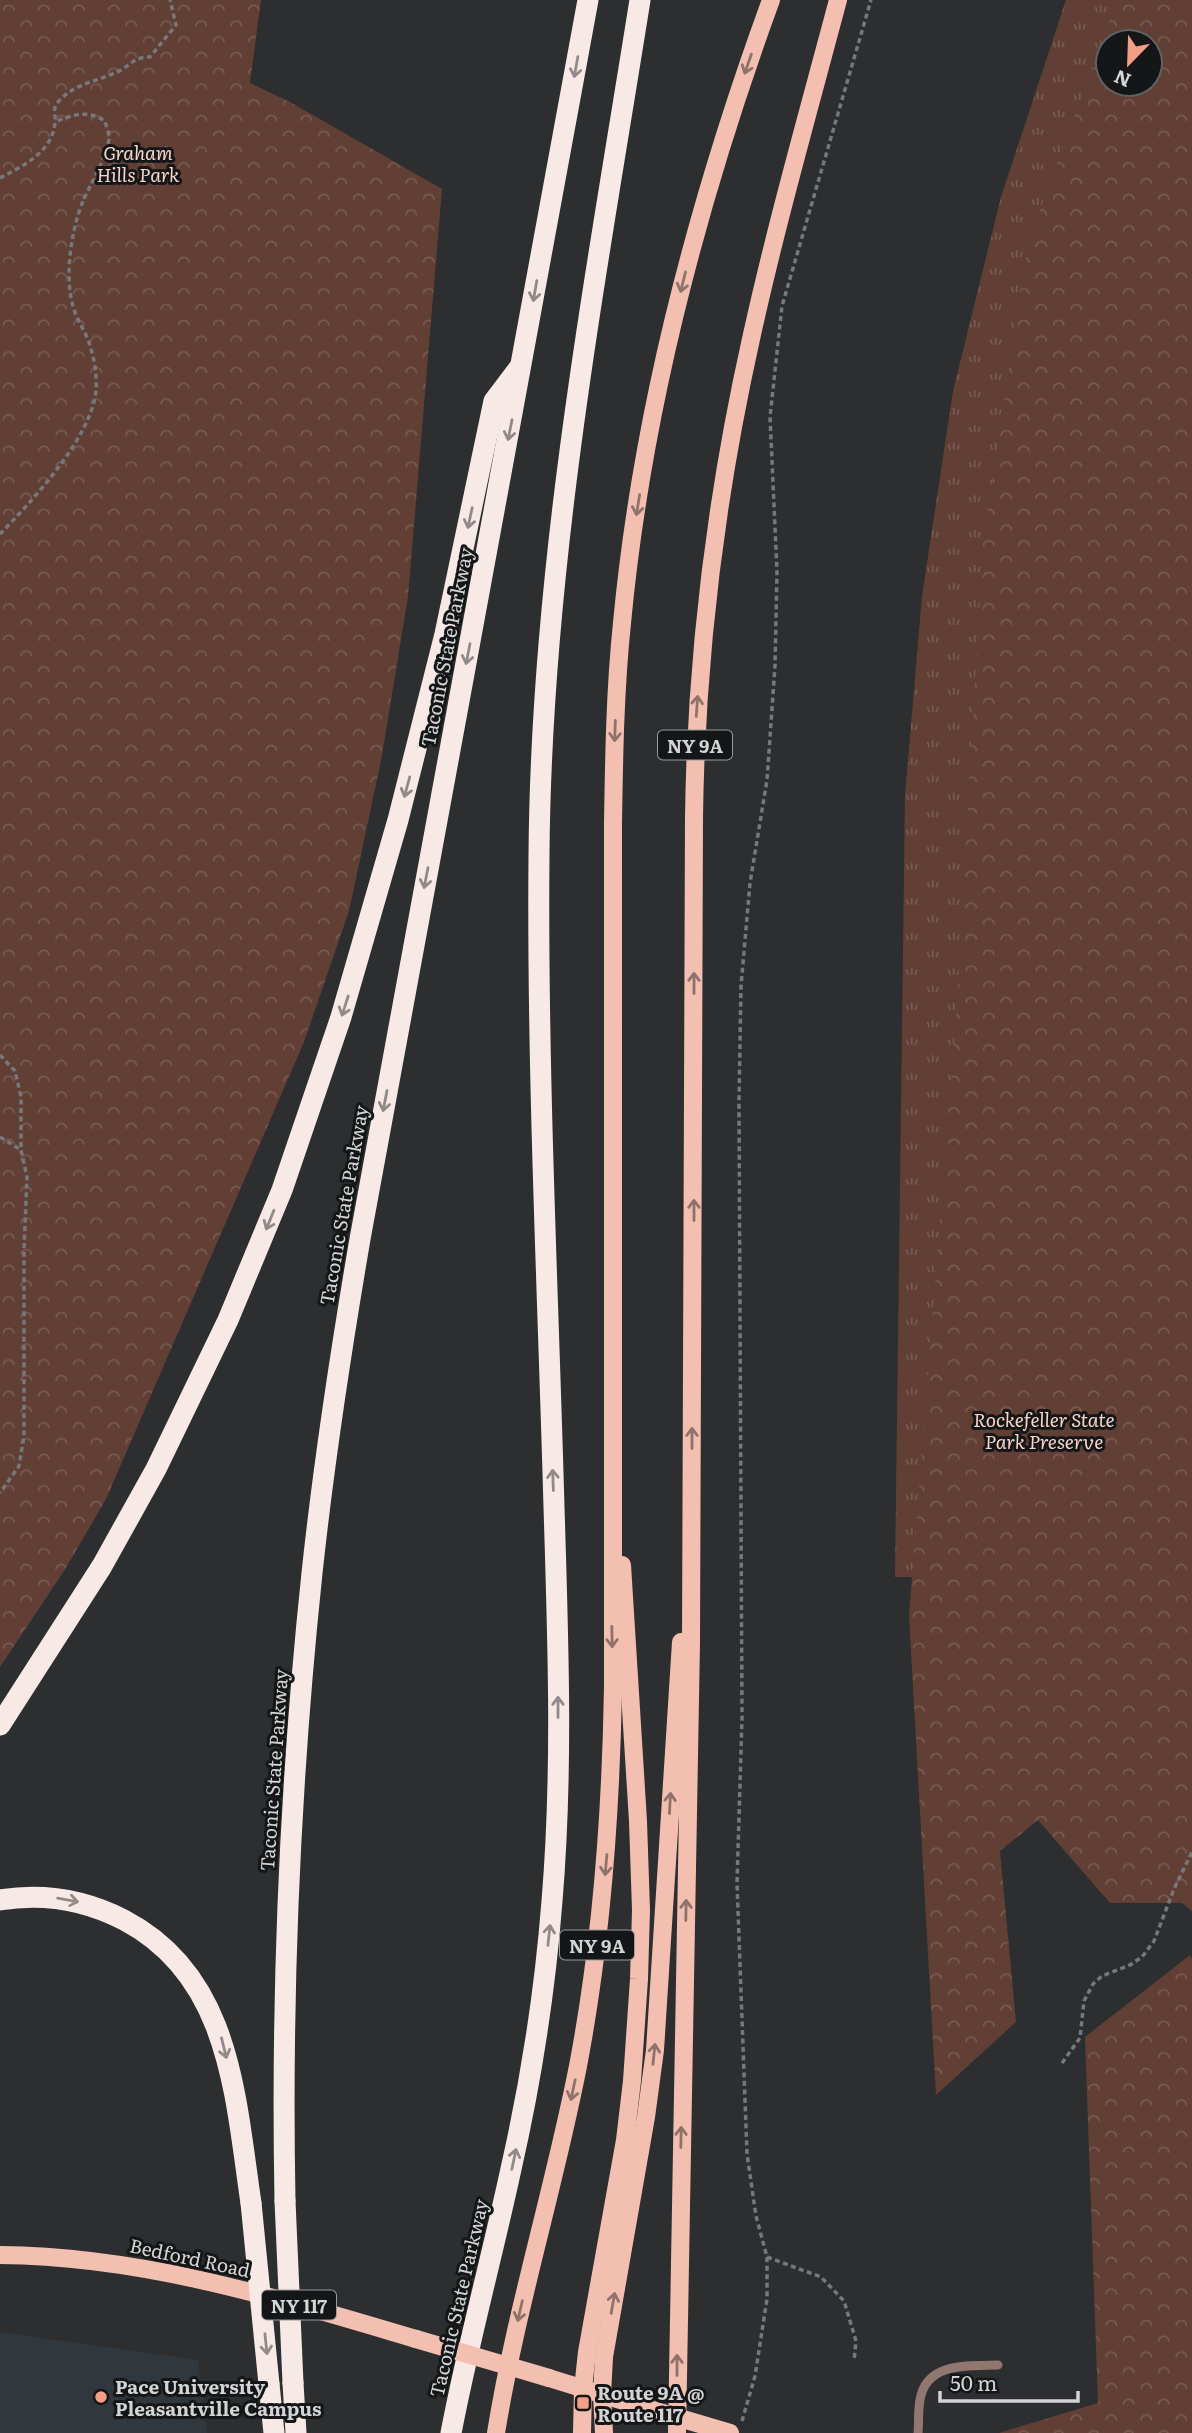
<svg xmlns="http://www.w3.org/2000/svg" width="1192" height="2433" font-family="Literata,serif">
	<defs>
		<pattern id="grass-tufts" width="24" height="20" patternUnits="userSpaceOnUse" patternTransform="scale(1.75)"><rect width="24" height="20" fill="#613f35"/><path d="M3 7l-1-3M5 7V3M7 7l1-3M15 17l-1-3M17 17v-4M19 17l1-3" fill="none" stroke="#775a51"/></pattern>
		<pattern id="forest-crowns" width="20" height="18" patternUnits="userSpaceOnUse" patternTransform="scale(1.75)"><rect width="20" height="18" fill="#613f35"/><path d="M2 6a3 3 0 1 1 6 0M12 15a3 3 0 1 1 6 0" fill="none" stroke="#775a51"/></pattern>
	</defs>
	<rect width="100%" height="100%" fill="#2c2e30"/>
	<polygon fill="#30383e" points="0,2332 198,2360 207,2433 0,2433"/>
	<path fill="url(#grass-tufts)" fill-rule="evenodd" d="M 1066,0 L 1192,0 L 1192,1579 L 895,1577 L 905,795 L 922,596 L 953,391 L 1001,197 ZM 1108,42 L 1150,42 L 1150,84 L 1108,84 Z"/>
	<g fill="url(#forest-crowns)" fill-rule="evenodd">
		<polygon points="0,0 261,0 250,83 290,102 442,189 408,597 381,761 349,911 304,1042 106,1499 66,1568 0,1667"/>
		<path d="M 1117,0 L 1192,0 L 1192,1911 L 1182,1903 L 1110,1903 L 1038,1820 L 1000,1851 L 1016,2022 L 936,2095 L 909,1616 L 956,1018 L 983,542 L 1028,242 ZM 1108,42 L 1150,42 L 1150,84 L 1108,84 Z"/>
		<polygon points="1190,1955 1192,1959 1192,2433 999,2433 1098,2403 1085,2037"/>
	</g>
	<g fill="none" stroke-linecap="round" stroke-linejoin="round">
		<g stroke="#77787a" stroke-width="3.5" stroke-dasharray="5 3.5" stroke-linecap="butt">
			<path d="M 0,178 C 23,166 53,152 55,122 C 56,115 52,109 58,102 C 74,83 100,81 121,70 C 132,63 136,57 150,57 L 176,25 L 170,0"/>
			<path d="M 0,534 C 32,501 91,438 96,391 C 97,377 95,362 91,349 C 88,336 81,327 76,315 C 67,294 68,264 72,241 C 74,229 78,213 83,201 C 90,185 109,153 109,137 C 109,132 106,126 105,121 C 88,110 74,114 55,122"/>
			<polyline points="0,1055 15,1071 21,1097 21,1150 27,1177 24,1250 24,1436 19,1466 0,1493"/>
			<polyline points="0,1137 21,1150"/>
			<polyline points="1062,2063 1080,2038 1084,2001 1093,1984 1102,1976 1130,1965 1142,1957 1154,1941 1174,1889 1192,1852"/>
			<polyline points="767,2257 821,2277 844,2301 856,2341 854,2361"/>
			<polyline points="742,2421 755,2376 767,2299 767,2257 756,2216 747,2154 737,1883 742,1718 739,1102 741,986 750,883 767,780 775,666 777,571 770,417 782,306 871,0"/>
		</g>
		<path stroke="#90776f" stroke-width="9" d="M 918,2433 C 919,2422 918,2410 920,2400 C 926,2362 968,2366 998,2365"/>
		<g stroke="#f3bfb0" stroke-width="18">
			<path d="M 0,2255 C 144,2256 280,2299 416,2339"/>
			<polyline points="549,2378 649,2409"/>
			<path d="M 496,2433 C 516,2309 554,2189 578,2066 C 602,1940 611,1814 613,1686 L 613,824 C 614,757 615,690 622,623 C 642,410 698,200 771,0"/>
			<polyline points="582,2433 583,2389 587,2352 625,2140 632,2081 639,1979 641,1910 638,1821 622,1565"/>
			<polyline points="604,2433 602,2395 604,2357 646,2117 655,2050 681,1642"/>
			<path d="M 677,2433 L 691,1643 L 694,818 C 696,657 716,496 751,339 C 776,225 808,113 838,0"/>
		</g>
		<g stroke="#f6e9e6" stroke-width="21">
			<polyline points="0,1725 102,1566 156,1469 228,1320 282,1190 341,1017 398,820 445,634 494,401 519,368"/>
			<path d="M 0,1900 C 43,1893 85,1900 124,1920 C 231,1976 235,2096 251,2203"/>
			<path d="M 285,2201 C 281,1991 290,1782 312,1573 C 324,1461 341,1350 360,1239 L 588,0"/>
			<polyline points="293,2383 296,2433"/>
			<polyline points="269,2384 274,2433"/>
			<path d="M 451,2433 C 468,2344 492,2257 511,2169 C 531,2081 545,1991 552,1901 C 563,1770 558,1639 554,1507 C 548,1290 537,1072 539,855 C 541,567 595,283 640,0"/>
		</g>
		<g stroke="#f3bfb0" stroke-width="18">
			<polyline points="416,2339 549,2378"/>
			<polyline points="649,2409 730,2433"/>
		</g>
		<g stroke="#f6e9e6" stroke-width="21">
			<polyline points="285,2201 293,2383"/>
			<polyline points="251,2203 269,2384"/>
		</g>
	</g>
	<defs><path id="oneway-shaft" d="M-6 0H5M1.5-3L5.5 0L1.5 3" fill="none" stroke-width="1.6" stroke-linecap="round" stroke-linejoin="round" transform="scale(1.75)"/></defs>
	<g stroke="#8f736b">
		<use href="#oneway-shaft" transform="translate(748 64) rotate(109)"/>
		<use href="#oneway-shaft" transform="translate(683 282) rotate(104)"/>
		<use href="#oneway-shaft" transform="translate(638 505) rotate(99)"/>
		<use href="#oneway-shaft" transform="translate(697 706) rotate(-86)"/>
		<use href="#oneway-shaft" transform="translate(615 731) rotate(92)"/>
		<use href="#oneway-shaft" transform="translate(694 983) rotate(-90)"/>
		<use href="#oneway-shaft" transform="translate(694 1210) rotate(-90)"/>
		<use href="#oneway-shaft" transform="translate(692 1438) rotate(-90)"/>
		<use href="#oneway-shaft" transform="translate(612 1637) rotate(89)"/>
		<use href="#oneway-shaft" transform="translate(670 1803) rotate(-87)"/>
		<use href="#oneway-shaft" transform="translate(606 1865) rotate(95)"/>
		<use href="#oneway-shaft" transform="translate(686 1910) rotate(-89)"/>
		<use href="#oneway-shaft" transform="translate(654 2054) rotate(-84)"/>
		<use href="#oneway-shaft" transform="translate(573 2090) rotate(102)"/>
		<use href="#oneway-shaft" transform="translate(681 2137) rotate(-89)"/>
		<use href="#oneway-shaft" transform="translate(613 2303) rotate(-80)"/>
		<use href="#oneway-shaft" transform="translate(520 2311) rotate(103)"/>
		<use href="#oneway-shaft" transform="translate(677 2365) rotate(-90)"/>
	</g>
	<g stroke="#918a89">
		<use href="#oneway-shaft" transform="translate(576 67) rotate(100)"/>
		<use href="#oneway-shaft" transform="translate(535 291) rotate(100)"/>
		<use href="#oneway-shaft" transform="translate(510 430) rotate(101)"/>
		<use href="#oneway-shaft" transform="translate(470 518) rotate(102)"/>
		<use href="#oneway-shaft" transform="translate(468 654) rotate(101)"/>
		<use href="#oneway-shaft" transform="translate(407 787) rotate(105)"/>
		<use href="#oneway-shaft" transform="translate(426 878) rotate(101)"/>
		<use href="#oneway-shaft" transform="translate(345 1006) rotate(108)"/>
		<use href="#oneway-shaft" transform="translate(385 1101) rotate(101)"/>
		<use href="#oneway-shaft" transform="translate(270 1220) rotate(112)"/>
		<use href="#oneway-shaft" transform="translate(553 1480) rotate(-92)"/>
		<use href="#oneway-shaft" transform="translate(558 1707) rotate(-90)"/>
		<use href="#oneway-shaft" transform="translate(68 1900) rotate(10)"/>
		<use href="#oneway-shaft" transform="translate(549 1935) rotate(-84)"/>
		<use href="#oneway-shaft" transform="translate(224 2048) rotate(76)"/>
		<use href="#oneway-shaft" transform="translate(514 2159) rotate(-78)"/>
		<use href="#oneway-shaft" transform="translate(266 2344) rotate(84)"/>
	</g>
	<g fill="#f49e86" stroke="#151617" stroke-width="2.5">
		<circle cx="101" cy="2397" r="7"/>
		<rect x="576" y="2396" width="14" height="14" rx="3.5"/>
	</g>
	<g text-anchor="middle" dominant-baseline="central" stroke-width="6" stroke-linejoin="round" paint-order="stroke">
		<g fill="#151617" stroke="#9a9b9c" stroke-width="2">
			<rect x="658" y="730.5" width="74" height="29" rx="5"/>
			<rect x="560" y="1930.5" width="74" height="29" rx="5"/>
			<rect x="262" y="2290.5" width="74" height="29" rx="5"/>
		</g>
		<g font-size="18" font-weight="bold" fill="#d3d4d5">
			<text x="695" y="745">NY 9A</text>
			<text x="597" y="1945">NY 9A</text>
			<text x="299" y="2305">NY 117</text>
		</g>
		<g font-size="19" font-style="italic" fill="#f7d4c9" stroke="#151617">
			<text x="138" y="152">Graham<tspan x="138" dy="22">Hills Park</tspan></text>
			<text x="1044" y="1419">Rockefeller State<tspan x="1044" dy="22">Park Preserve</tspan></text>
		</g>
		<g font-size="19" fill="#d3d4d5" stroke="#151617">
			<text transform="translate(446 647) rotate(-79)">Taconic State Parkway</text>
			<text transform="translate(343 1205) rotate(-80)">Taconic State Parkway</text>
			<text transform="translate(273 1770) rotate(-86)">Taconic State Parkway</text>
			<text transform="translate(190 2257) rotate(12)">Bedford Road</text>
			<text transform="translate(458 2298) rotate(-77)">Taconic State Parkway</text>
		</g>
		<g font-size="19" font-weight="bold" fill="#d3d4d5" stroke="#151617" text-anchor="start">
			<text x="115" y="2386">Pace University<tspan x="115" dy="22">Pleasantville Campus</tspan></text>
			<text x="597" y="2392">Route 9A @<tspan x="597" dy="22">Route 117</tspan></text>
		</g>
	</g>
	<g transform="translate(1129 63) rotate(203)"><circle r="33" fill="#151617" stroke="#616263" stroke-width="2"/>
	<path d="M0-5L12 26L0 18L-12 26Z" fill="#f49e86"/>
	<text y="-10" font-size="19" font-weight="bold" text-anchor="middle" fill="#d3d4d5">N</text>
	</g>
	<path d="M940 2391v10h138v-10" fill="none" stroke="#d3d4d5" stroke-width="3.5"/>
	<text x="950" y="2391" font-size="21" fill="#d3d4d5" stroke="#151617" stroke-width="5" paint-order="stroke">50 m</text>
</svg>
